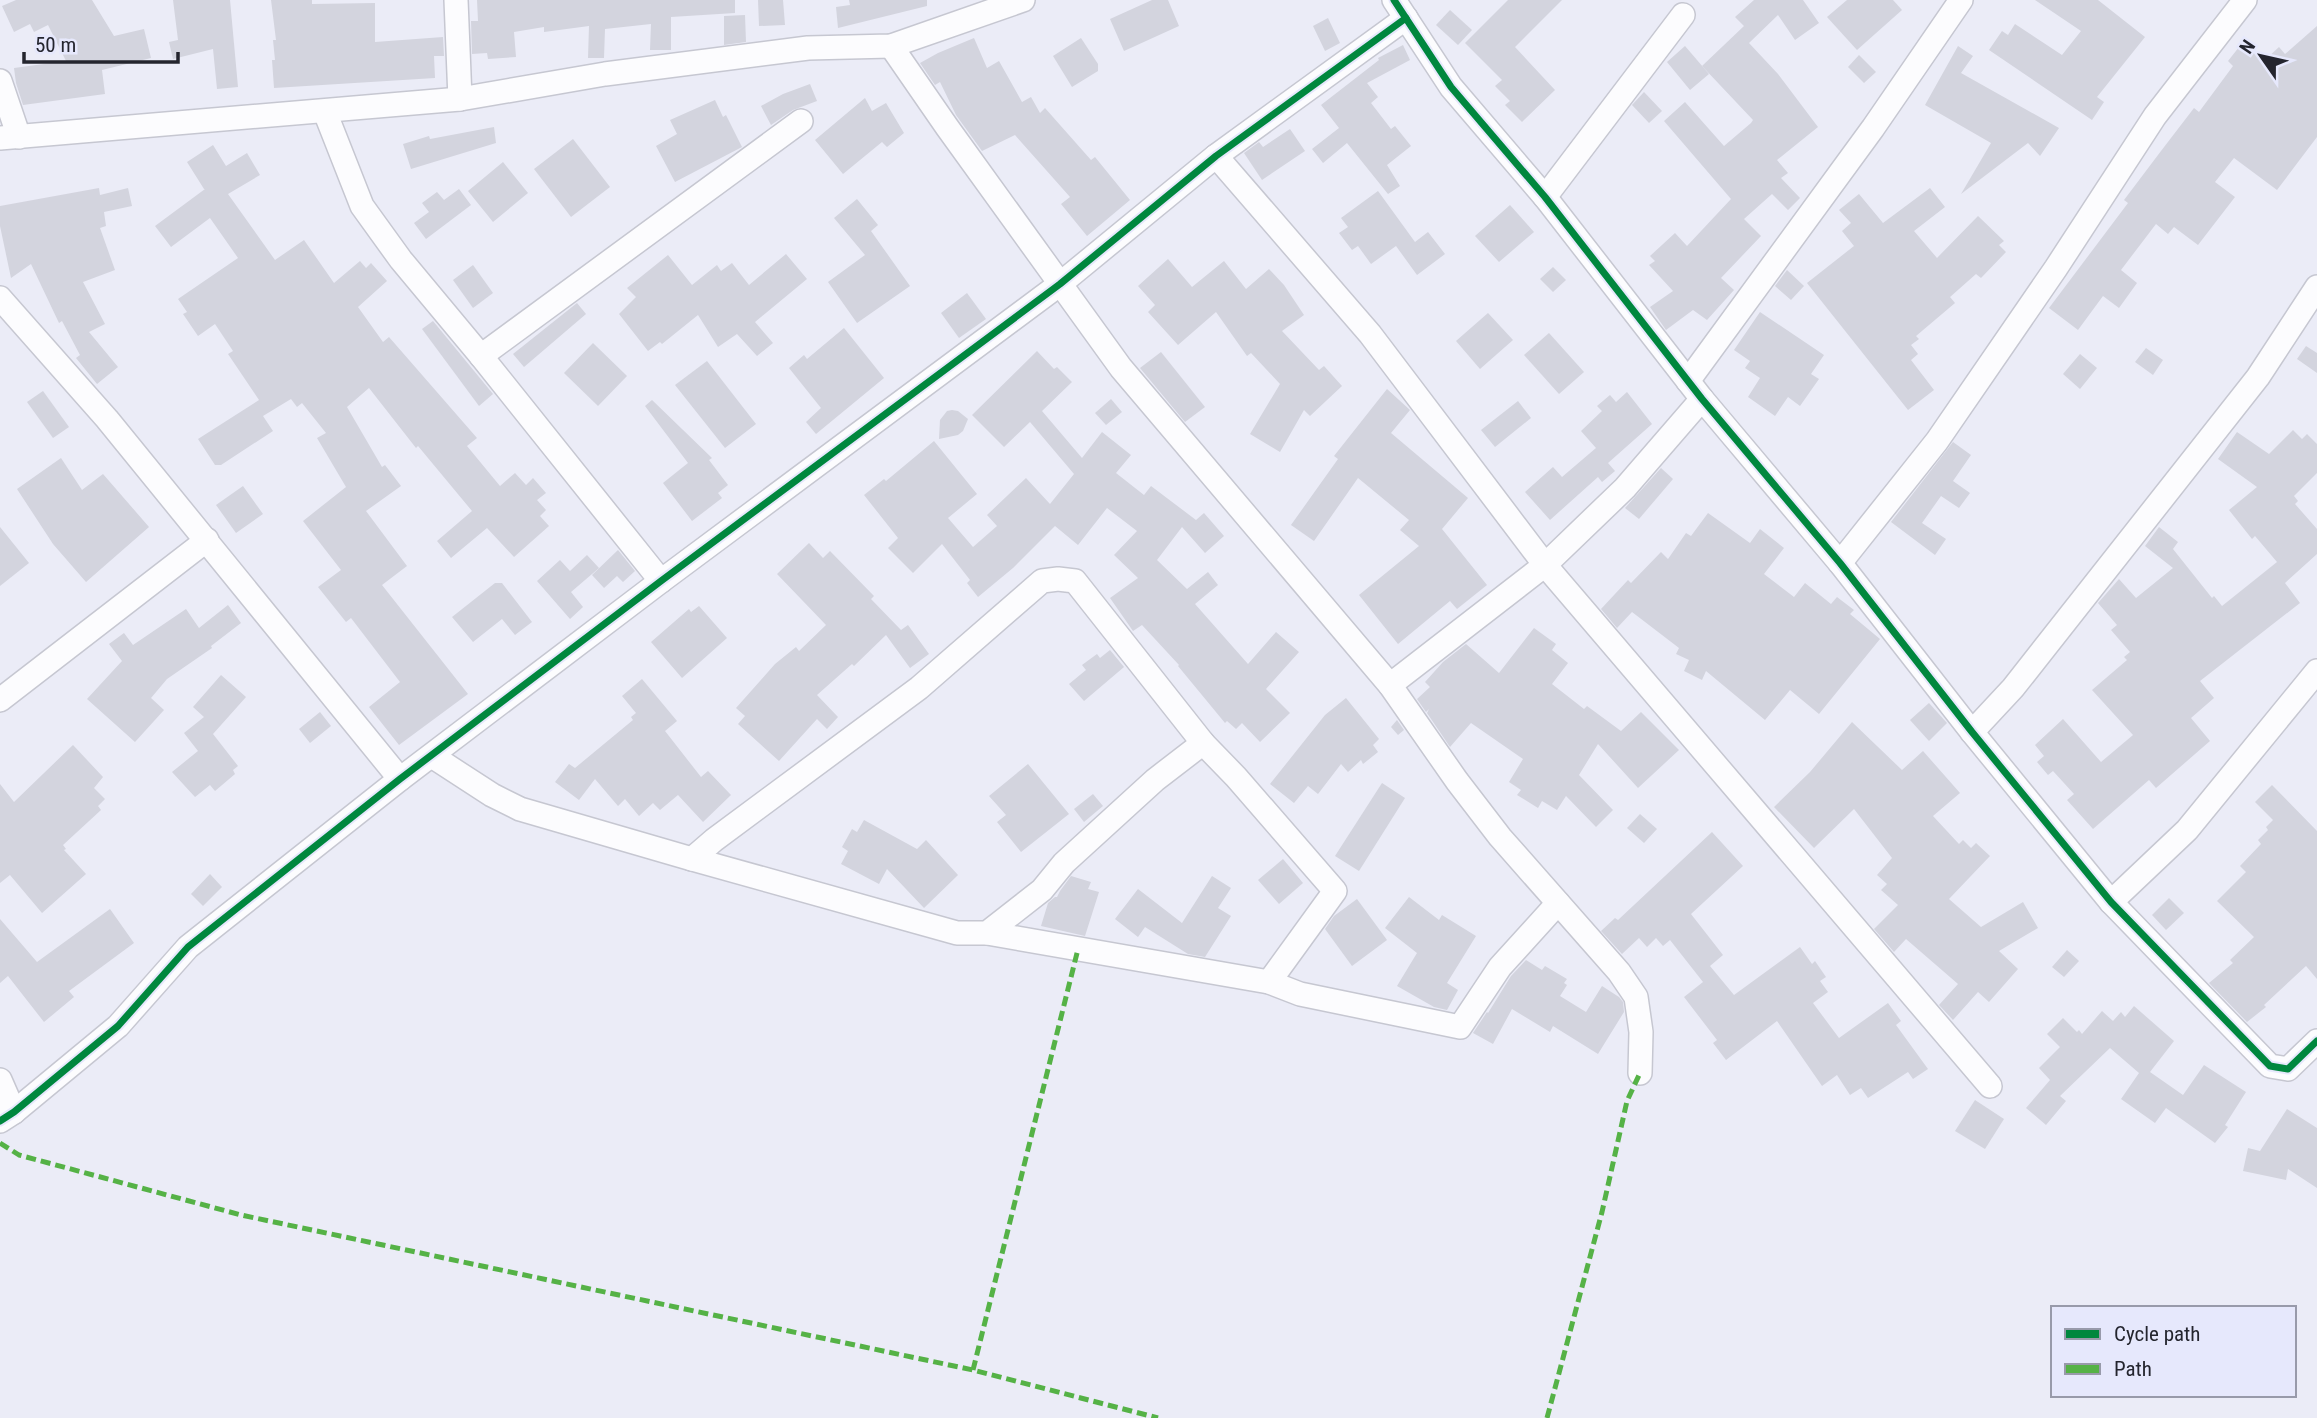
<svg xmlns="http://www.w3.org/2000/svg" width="2317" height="1418" font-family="'Roboto Condensed',sans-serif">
	<rect width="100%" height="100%" fill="#ebecf7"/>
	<g fill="#d3d4de">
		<polygon points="16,0 92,0 114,36 144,29 151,58 102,70 105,94 23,105 16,83 14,68 66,61 48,25 34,32 30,24 14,32 2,6"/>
		<polygon points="173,0 230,0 238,87 217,89 213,49 173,59 169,42 178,40"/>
		<polygon points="271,0 312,0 312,4 375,3 375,42 443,37 444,56 434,56 435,78 274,88 272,60 275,60 273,40 276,40"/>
		<polygon points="477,0 735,0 735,13 671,17 671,50 650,50 651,24 605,29 604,58 588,58 589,26 544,32 544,27 514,32 516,57 488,59 487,53 472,54 471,21 478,21"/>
		<polygon points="758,0 783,0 785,25 759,26"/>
		<polygon points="849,0 927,0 927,6 838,28 836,7 850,5"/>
		<polygon points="1152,0 1168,0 1179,26 1124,51 1110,19"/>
		<polygon points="1508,0 1562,0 1515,47 1555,90 1522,122 1505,105 1510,101 1495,86 1502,80 1465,43"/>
		<polygon points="1754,0 1803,0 1819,23 1795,40 1778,15 1749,43 1778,74 1818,127 1777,160 1788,173 1781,178 1800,198 1788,210 1772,194 1744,219 1761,236 1721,278 1734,290 1707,320 1693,310 1666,330 1650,307 1673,291 1649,265 1655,261 1650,256 1675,233 1687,246 1731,199 1664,121 1685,102 1724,146 1751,123 1753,120 1702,66 1744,26 1735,17"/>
		<polygon points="1847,0 1893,0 1902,10 1857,50 1827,17"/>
		<polygon points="2035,0 2098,0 2145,37 2097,97 2104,102 2092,120 1989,50 2002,31 2008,35 2015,24 2062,55 2081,31"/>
		<polygon points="1450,10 1472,30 1458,45 1436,25"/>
		<polygon points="745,15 746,42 724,45 724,16"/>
		<polygon points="1328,18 1340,43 1325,51 1313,26"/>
		<polygon points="2317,26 2317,137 2277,190 2234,158 2215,182 2235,197 2198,245 2174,227 2168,234 2156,224 2121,270 2137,283 2119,308 2103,296 2078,330 2049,308 2128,203 2124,200 2161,151 2194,108 2199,112 2233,66 2228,61 2243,42 2266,59 2279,47 2285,54"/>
		<polygon points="974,38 987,68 999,61 1022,102 1031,97 1040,113 1045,108 1091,160 1095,157 1130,200 1087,236 1061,204 1070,197 1015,135 982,151 956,115 940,82 935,85 920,63 938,53"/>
		<polygon points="1081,38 1098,64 1098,71 1072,87 1053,56"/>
		<polygon points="1403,45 1410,60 1367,83 1378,97 1371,103 1391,129 1395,126 1411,146 1387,165 1400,186 1388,194 1347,143 1323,163 1312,149 1339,128 1321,105 1379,60 1378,58"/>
		<polygon points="1685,46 1709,74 1690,90 1667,62"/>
		<polygon points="1958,46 1973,56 1961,73 2059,128 2040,156 2028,143 1961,194 1991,143 1925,105"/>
		<polygon points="1859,55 1876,72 1864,83 1848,67"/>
		<polygon points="810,84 817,101 793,110 771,125 761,106 783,94"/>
		<polygon points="1644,92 1662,111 1649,123 1632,105"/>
		<polygon points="865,98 872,111 886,103 904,133 887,147 882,142 843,174 815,140"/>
		<polygon points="715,100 723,117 726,115 742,147 675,182 656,146 677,134 670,120"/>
		<polygon points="494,127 496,143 411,169 403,144 429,136 430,139"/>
		<polygon points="1290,129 1305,151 1262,180 1244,153 1259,142 1263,147"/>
		<polygon points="573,139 610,187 571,217 534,169"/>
		<polygon points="213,145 226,166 247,153 260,175 228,194 275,260 304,240 334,283 360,261 366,268 371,263 387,281 358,307 383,342 389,337 477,438 467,446 500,486 515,473 526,485 533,478 546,493 537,500 546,510 540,516 549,526 514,557 487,528 451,558 437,541 472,511 418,446 416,448 369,388 347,407 382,467 385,465 401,486 366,511 407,566 382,585 468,694 399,745 369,707 400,682 351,618 346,622 318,587 341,570 303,521 346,487 317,438 326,433 302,403 297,407 291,399 263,416 273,431 221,465 215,465 198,439 259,400 228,354 233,351 215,324 198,336 183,314 187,312 178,299 238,258 210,218 171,247 155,226 205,189 204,189 187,162"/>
		<polygon points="503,162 528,193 493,222 468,191"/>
		<polygon points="99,188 100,195 128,188 132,206 104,212 106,226 100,228 115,270 83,282 105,324 89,332 118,367 97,384 76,358 80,355 62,321 59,323 31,264 11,278 0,226 0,206"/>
		<polygon points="1930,188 1945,207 1914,231 1937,258 1978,216 2004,241 1999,245 2006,252 1981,278 1976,274 1950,297 1955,303 1916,336 1919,339 1911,345 1918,354 1911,360 1934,390 1908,410 1807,283 1854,246 1842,231 1851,223 1839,210 1859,194 1883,223"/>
		<polygon points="459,189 471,205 426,239 414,223 429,212 422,203 437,192 444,200"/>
		<polygon points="1378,191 1415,242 1428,232 1445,254 1417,275 1396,246 1371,264 1358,246 1352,250 1339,233 1348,227 1341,218"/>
		<polygon points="857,199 878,225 871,231 910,286 857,323 828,282 865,255 834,218"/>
		<polygon points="1510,205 1534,232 1499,262 1475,236"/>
		<polygon points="786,254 807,279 755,322 773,343 757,356 737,334 718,347 698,315 662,344 660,342 648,351 619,314 636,297 627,288 668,255 692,285 717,265 721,271 732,263 749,285"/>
		<polygon points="1168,259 1192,287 1224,261 1246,289 1269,269 1284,285 1304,315 1282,331 1319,370 1324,366 1342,386 1310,416 1304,410 1280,452 1250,434 1280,384 1251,353 1247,356 1216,312 1178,345 1148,312 1155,305 1138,286"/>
		<polygon points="473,265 493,293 473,308 453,280"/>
		<polygon points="1553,267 1566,280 1553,292 1540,279"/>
		<polygon points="1787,270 1804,286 1791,300 1775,286"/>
		<polygon points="967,293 986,319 959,338 941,313"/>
		<polygon points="577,303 586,314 524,367 513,354"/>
		<polygon points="1760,312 1824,355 1811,374 1819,379 1800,406 1788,397 1775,416 1748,397 1760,378 1745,368 1750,361 1734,350"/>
		<polygon points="1488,313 1513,340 1480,369 1456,341"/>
		<polygon points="433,321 493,394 479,406 422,329"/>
		<polygon points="844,328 884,378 816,434 806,422 821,408 789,368 804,355 807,359"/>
		<polygon points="1549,333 1584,372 1559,394 1524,355"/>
		<polygon points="593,343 627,376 598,406 564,373"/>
		<polygon points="2306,346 2317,353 2317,373 2297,359"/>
		<polygon points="2146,348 2163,360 2153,375 2135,362"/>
		<polygon points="1037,351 1054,369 1057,367 1072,382 1042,411 1082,458 1102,432 1131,455 1116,473 1144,495 1151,486 1196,520 1204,513 1224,536 1205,553 1182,527 1157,560 1187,589 1208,572 1218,585 1195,604 1248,664 1276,632 1299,652 1266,689 1290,713 1260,742 1242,723 1236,729 1227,721 1225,723 1178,666 1179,665 1142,625 1133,631 1110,598 1138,578 1114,555 1137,531 1107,508 1078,545 1055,526 1013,568 978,597 967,583 970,580 942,544 913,573 888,548 898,538 864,495 884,479 886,481 934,441 977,494 948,518 973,547 997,526 987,515 1026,478 1050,504 1074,474 1030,422 1004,447 972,415"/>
		<polygon points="1161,352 1205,407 1185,422 1140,368"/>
		<polygon points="2080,354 2097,368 2080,389 2063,374"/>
		<polygon points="707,361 756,424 725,448 675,385"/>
		<polygon points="1387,389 1410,410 1391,433 1468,498 1442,529 1487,585 1457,609 1450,601 1398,644 1359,595 1419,546 1400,530 1409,520 1358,478 1314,541 1291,525 1338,459 1334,456"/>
		<polygon points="43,391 69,427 53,438 27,402"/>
		<polygon points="1627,392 1652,424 1608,463 1615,471 1602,482 1598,477 1550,520 1525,492 1553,467 1562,477 1596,448 1581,431 1602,411 1597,406 1610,395 1616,402"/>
		<polygon points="1111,399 1122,412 1106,425 1095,413"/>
		<polygon points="652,400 712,458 709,460 728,485 718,493 722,498 692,521 663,483 688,463 645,406"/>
		<polygon points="1518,401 1531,418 1495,447 1481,430"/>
		<polygon points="952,410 958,411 968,419 963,431 958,435 939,439 940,420 947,411"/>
		<polygon points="2293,430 2302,439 2307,434 2317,444 2317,473 2294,496 2298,501 2295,504 2317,529 2317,554 2285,583 2300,603 2200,681 2214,698 2191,718 2210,741 2156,788 2149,780 2093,829 2067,800 2074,794 2053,771 2048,775 2037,762 2044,756 2035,745 2063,719 2101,762 2133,735 2092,690 2127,660 2124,657 2130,652 2111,630 2117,625 2098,603 2119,579 2136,598 2173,568 2145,546 2159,527 2178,542 2173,549 2212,598 2214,596 2222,606 2277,562 2255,536 2252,539 2229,510 2257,487 2218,459 2237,432 2269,454"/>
		<polygon points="1953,442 1971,455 1953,481 1970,493 1959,508 1941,496 1922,523 1946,539 1935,555 1891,522"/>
		<polygon points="61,458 82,490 103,474 149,527 86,582 53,544 17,489"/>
		<polygon points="1661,468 1673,479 1639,519 1625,508"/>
		<polygon points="243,486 263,514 236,533 216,505"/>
		<polygon points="1708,513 1750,543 1760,529 1784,548 1764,574 1794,597 1805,583 1831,604 1837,597 1854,610 1850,614 1880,639 1819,714 1790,690 1765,720 1706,671 1702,680 1684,671 1689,660 1676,654 1679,648 1632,612 1617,628 1601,609 1628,580 1631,583 1661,552 1668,559 1686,533 1691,536"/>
		<polygon points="0,527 29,563 0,586"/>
		<polygon points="809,543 823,558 830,551 874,596 871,599 901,630 908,625 929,654 910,668 886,635 854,666 852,664 817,695 838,717 827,729 817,719 779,761 738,724 745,716 736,708 775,664 796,647 799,651 826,625 777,574"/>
		<polygon points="618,550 635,571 623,582 617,576 604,588 592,575"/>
		<polygon points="587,555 599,568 571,592 583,607 570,619 537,581 560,560 570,571"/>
		<polygon points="495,583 502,583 532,622 515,635 502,619 473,642 452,617"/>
		<polygon points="228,605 241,623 211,646 212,648 167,679 151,698 164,710 135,742 87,699 122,661 109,644 124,633 133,645 186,609 199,628"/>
		<polygon points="699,606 727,638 682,678 651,642 689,609 691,612"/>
		<polygon points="1534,628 1556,644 1552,650 1568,663 1552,684 1584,709 1587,706 1621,731 1641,712 1679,750 1638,788 1598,744 1579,775 1613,810 1596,827 1566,796 1557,810 1542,801 1538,808 1517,795 1521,790 1509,782 1523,759 1471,723 1450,747 1427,713 1429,709 1426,712 1417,699 1430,687 1425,682 1443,662 1466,644 1499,673"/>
		<polygon points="1110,650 1124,667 1084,701 1069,684 1086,670 1082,665 1097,654 1100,658"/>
		<polygon points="221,675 246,697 213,734 238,766 233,770 235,774 215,791 210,785 195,797 172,772 198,751 184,733 204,717 193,707"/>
		<polygon points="642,679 677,721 665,731 701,777 708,771 731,795 703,822 678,795 660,810 653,803 639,816 625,799 618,806 595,779 579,800 555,782 569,764 575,768 633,720 631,717 636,713 622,696"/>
		<polygon points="1346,698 1379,739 1373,745 1378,752 1363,764 1361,760 1348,772 1341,764 1318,794 1308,786 1294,803 1270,784 1325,715"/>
		<polygon points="1929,703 1947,723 1929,741 1910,720"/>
		<polygon points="320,712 331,726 310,743 299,729"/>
		<polygon points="1397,720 1404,730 1398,735 1391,727"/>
		<polygon points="1852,722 1902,770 1923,751 1960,793 1933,816 1959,844 1963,840 1971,848 1976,843 1990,856 1949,899 1981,927 2023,902 2038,928 1999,951 2018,969 1989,1002 1978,992 1953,1020 1939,1005 1958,984 1906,939 1894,952 1874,929 1898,905 1881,890 1887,884 1877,875 1892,858 1854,809 1814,848 1774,807 1810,772"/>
		<polygon points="73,745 103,777 94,788 105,799 98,806 101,810 63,845 66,849 64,850 86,874 42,913 10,875 0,883 0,784 14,802"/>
		<polygon points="1028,764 1069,814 1021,852 997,822 1006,815 989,796"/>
		<polygon points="1382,783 1405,798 1359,871 1335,856"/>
		<polygon points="2272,785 2317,831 2317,979 2306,966 2264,1005 2266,1007 2247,1022 2209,983 2233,963 2230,960 2254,937 2217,901 2246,872 2240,866 2261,844 2258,840 2268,830 2266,827 2273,820 2255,802"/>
		<polygon points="1093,794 1103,806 1084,822 1074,809"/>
		<polygon points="1640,814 1657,829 1644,843 1627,828"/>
		<polygon points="864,820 917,849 926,840 958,875 924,908 887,869 879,884 841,864 848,851 842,847 852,829 857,832"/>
		<polygon points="1712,832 1743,866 1691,914 1723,955 1710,966 1734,995 1800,947 1812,964 1815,961 1826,977 1820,981 1828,992 1813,1003 1839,1038 1888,1003 1901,1021 1896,1025 1928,1069 1913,1079 1908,1072 1868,1098 1861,1088 1850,1095 1837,1075 1822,1086 1777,1021 1726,1060 1713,1043 1717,1040 1684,997 1703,982 1670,940 1663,946 1656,938 1647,947 1639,938 1622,954 1601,931 1615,918 1618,920"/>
		<polygon points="1283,859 1303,883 1279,904 1258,880"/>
		<polygon points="210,874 222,887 203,906 191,894"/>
		<polygon points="1071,876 1091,882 1088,889 1099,892 1085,936 1041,926 1048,903 1055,897 1057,897 1060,891"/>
		<polygon points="1212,876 1231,888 1218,908 1231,916 1205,957 1188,954 1145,927 1138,937 1115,919 1138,889 1182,923"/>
		<polygon points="1409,897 1439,920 1442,915 1476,936 1447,983 1458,990 1447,1010 1434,1007 1397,986 1417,953 1385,928"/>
		<polygon points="2169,898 2184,913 2166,930 2152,915"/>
		<polygon points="1357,899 1387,940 1352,966 1325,929 1334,916"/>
		<polygon points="110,909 134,943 69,991 74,997 44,1022 8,976 0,983 0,919 37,962"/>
		<polygon points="2067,950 2079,961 2064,977 2052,967"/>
		<polygon points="1526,960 1542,970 1545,966 1567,979 1564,983 1567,985 1560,996 1586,1012 1602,986 1619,997 1623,1002 1624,1012 1598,1054 1553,1026 1550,1032 1512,1009 1493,1044 1473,1033 1487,1012 1488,1013 1511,976"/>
		<polygon points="2134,1006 2174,1041 2150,1072 2183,1095 2204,1065 2246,1092 2225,1125 2228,1127 2215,1143 2166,1108 2155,1123 2121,1099 2139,1073 2110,1048 2060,1096 2066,1101 2046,1125 2026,1108 2050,1080 2039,1068 2060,1047 2047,1034 2063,1018 2077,1032 2079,1030 2082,1034 2102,1011 2113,1021 2121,1012 2125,1017"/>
		<polygon points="1975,1100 2004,1119 1985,1149 1955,1131"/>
		<polygon points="2287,1109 2317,1128 2317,1188 2288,1169 2286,1180 2243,1171 2248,1148 2260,1151"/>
	</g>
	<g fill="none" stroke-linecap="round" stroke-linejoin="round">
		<defs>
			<g id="street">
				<polyline points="456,0 460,99"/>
				<polyline points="1394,0 1451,87 1545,197 1702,399 1840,563 1972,732 2111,902 2270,1066 2288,1069 2317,1041"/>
				<polyline points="891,46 947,127 1121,368 1390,685 1457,781 1500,837 1619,972 1636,997 1641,1032 1640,1073"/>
				<polyline points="0,81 19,137"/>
				<polyline points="325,112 362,206 401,260 481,356 661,581"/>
				<polyline points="0,138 460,99 605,74 808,48 891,46 1023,0"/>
				<polyline points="1216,156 1370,334 1545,565 1990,1086"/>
				<polyline points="1545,197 1683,15"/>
				<polyline points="0,298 107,419 400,779"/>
				<polyline points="481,356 801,121"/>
				<polyline points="1688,381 1873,128 1961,0"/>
				<polyline points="1840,563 1937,441 2056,268 2155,116 2245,0"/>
				<polyline points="1390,685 1545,565 1625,488 1702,399"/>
				<polyline points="0,700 207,540"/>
				<polyline points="1972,732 2013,688 2258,377 2317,287"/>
				<polyline points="432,756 492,795 520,809 692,859 714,840 919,688 1042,581 1058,579 1075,581 1203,743 1236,777 1335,891 1269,982"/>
				<polyline points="692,859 957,933 987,933 1042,890 1064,863 1155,780 1203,743"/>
				<polyline points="2111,902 2187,830 2317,671"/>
				<polyline points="987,933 1269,982 1300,994 1460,1027 1500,967 1558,903"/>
				<polyline points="0,1080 14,1112"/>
				<polyline points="0,1121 14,1112 118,1026 188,947 400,779 661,581 1060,284 1216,156 1406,18"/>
			</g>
		</defs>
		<use href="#street" stroke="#c6c7d1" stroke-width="26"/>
		<use href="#street" stroke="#fcfcfe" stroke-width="23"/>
		<g stroke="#55b246" stroke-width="5" stroke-dasharray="10 5" stroke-linecap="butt">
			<polyline points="0,1143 19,1155 241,1215 973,1370 1158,1418"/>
			<polyline points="973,1370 1078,949"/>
			<polyline points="1547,1418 1602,1212 1627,1101 1640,1073"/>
		</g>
		<defs>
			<g id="cycleway">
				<polyline points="1394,0 1451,87 1545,197 1702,399 1840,563 1972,732 2111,902 2270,1066 2288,1069 2317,1041"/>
				<polyline points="0,1121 14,1112 118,1026 188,947 400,779 661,581 1060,284 1216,156 1406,18"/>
			</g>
		</defs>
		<use href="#cycleway" stroke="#e6e8fc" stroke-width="11"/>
		<use href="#cycleway" stroke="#00873e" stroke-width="7"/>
	</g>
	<rect x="2051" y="1306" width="245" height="91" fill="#e6e8fc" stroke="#989aaa" stroke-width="2"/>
	<rect x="2065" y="1329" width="35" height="10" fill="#00873e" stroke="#989aaa" stroke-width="2"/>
	<text x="2114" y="1341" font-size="21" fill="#24252e">Cycle path</text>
	<rect x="2065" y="1364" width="35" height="10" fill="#55b246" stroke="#989aaa" stroke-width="2"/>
	<text x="2114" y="1376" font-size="21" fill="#24252e">Path</text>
	<g transform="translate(2261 56) rotate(304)" stroke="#e6e8fc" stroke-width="5" paint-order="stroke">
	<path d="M0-5L12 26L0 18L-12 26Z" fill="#24252e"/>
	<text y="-10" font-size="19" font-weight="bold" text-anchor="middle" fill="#24252e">N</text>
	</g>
	<path d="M24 52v10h154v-10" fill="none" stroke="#24252e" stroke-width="3.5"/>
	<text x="35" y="52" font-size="21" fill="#24252e" stroke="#e6e8fc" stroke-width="5" paint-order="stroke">50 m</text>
</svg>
